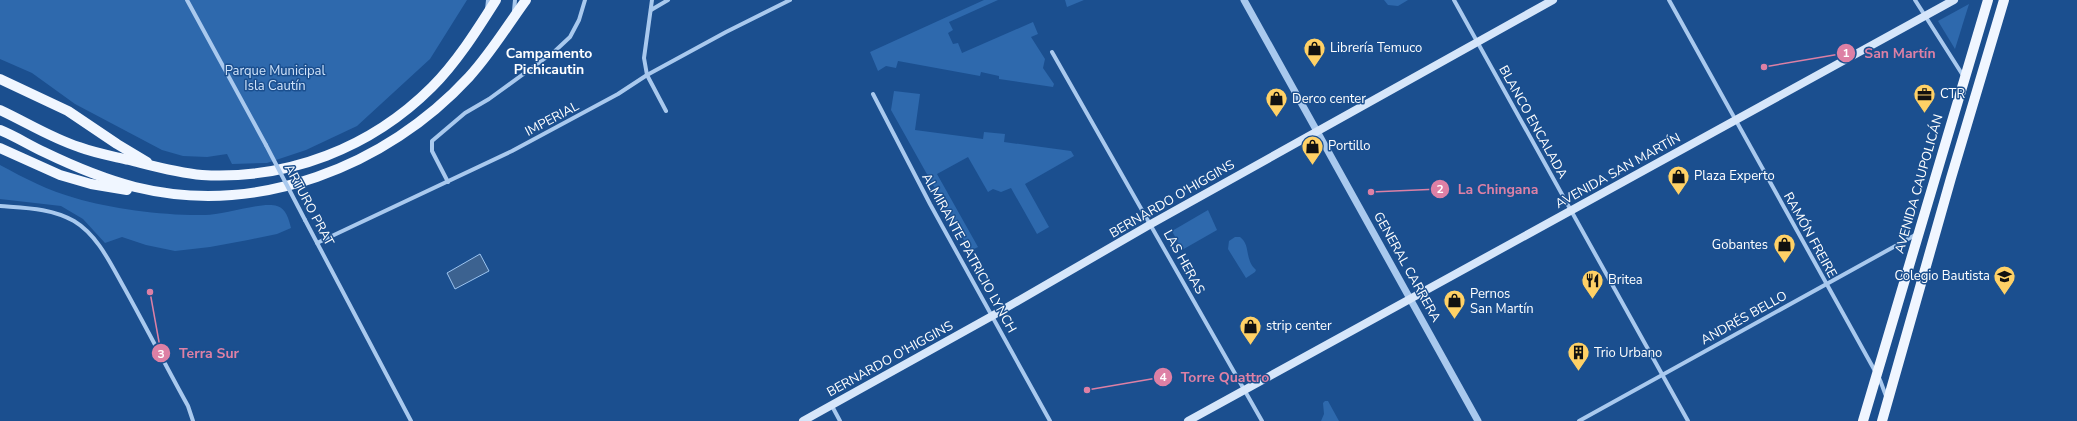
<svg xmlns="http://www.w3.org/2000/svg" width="2077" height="421" font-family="'Nunito Sans',sans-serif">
	<rect width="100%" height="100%" fill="#1b4f8f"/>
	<g fill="#2e69ad">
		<polygon points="0,0 467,0 430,59 357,126 306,150 267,163 232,164 227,154 207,157 183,156 162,150 75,104 32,73 0,59"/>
		<polygon points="984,0 998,0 949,22 953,30 948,33 953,44 958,43 962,53 1033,22 1038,34 1031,37 1045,59 1043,68 1054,84 1053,87 999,79 999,76 981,72 980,76 898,61 896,68 886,66 878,71 870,52"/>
		<polygon points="1065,0 1084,0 1067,7"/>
		<polygon points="1384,0 1408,0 1398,6 1388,5"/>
		<polygon points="1969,4 1955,49 1938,21"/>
		<polygon points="894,91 920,94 915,130 983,139 984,132 1005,134 1004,142 1071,151 1074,156 1025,184 1049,227 1037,234 1011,188 1001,192 993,189 988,192 968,157 937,174 978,247 970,251 891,110"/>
		<path d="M 0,165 C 24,178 49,191 75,198 C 112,209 167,216 205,215 C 223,215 263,201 277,206 C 286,208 289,220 291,228 L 277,234 L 248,240 L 210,247 L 175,251 L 146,245 L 122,237 L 105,243 L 83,219 L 61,206 L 0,199 Z"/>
		<polygon points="1208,210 1217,230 1182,250 1172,231"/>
		<path d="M 1240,237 C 1251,245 1244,259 1256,270 L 1255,272 L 1246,278 L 1228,249 L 1229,241 L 1235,237 Z"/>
		<polygon points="1325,401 1328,401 1339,421 1321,421 1324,414 1323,403"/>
	</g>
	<polygon fill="#3c6290" stroke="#9cc4f0" points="480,254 489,271 455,289 447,273"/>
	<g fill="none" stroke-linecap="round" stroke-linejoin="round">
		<g stroke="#a9c9ee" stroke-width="4">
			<polyline points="187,0 266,145"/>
			<polyline points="652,0 644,58 647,75 666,111"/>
			<polyline points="1454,0 1688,421"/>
			<polyline points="1669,0 1880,380 1886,396"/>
			<polyline points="1915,0 1964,77"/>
			<polyline points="487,10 488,0"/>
			<polyline points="651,10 668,0"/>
			<polyline points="514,11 515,0"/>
			<polyline points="1052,52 1262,421"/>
			<polyline points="873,94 930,204 1050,421"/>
			<polyline points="448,182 432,151 432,141 465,113 489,99 555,51 570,37 579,20 585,0"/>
			<path d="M 0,206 C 26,208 51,208 74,221 C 99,236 112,267 126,291 C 147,329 167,368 188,406 L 193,421"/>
			<polyline points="305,220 411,421"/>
			<polyline points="317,243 512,151 618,94 647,75 726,32 790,0"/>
			<polyline points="832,406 840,421"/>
			<polyline points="1579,421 1917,234"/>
		</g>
		<polyline stroke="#a9c9ee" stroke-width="7" points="1244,0 1478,421"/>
		<g stroke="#d6e6fa" stroke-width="8">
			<polyline points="803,421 992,316 1151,224 1553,0"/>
			<polyline points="1188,421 1954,0"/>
		</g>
		<g stroke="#f0f6ff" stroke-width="10">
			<polyline points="0,79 68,111 117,144 147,162"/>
			<path d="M 0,110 C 26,122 51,138 79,147 C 95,153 112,156 129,160 C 153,166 177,173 202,175 C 288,180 371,148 432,87 C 457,62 477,30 496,0"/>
			<path d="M 0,130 C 15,136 29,145 44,152 C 73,166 104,179 135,187 C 257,217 386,167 469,77 C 491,53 507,26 526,0"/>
			<polyline points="0,148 60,175 91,184 127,190"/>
			<polyline points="1863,421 1988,0"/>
			<polyline points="1882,421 1951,178 2004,0"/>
		</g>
		<polyline stroke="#a9c9ee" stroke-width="4" points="266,145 305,220"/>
	</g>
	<defs>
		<symbol id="shop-pin" viewBox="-11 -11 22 30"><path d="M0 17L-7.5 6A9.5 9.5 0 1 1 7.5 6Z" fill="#ffd166" stroke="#1b4f8f"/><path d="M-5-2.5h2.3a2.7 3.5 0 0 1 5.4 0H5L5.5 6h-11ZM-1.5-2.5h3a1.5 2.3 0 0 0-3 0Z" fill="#111"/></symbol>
		<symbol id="office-pin" viewBox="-11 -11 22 30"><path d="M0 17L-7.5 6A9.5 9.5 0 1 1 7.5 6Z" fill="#ffd166" stroke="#1b4f8f"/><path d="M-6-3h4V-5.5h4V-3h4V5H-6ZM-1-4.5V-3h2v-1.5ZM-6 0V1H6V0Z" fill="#111"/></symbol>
		<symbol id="school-pin" viewBox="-11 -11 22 30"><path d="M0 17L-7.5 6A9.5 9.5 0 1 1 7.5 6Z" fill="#ffd166" stroke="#1b4f8f"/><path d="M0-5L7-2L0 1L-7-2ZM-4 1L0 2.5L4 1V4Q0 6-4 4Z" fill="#111"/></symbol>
		<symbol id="restaurant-pin" viewBox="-11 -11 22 30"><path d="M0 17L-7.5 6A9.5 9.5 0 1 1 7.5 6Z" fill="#ffd166" stroke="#1b4f8f"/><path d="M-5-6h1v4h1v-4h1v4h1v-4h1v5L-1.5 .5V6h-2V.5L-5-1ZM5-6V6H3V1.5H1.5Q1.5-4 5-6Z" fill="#111"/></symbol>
		<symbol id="building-pin" viewBox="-11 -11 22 30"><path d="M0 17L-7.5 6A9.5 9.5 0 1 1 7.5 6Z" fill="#ffd166" stroke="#1b4f8f"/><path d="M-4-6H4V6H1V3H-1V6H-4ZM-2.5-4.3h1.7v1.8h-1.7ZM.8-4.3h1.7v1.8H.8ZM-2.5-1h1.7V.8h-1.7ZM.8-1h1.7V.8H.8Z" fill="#111"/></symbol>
	</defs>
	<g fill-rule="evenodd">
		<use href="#shop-pin" x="1302" y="36" width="25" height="34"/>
		<use href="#office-pin" x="1912" y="82" width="25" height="34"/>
		<use href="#shop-pin" x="1264" y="86" width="25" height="34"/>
		<use href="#shop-pin" x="1300" y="134" width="25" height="34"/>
		<use href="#shop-pin" x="1666" y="164" width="25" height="34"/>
		<use href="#shop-pin" x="1772" y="232" width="25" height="34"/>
		<use href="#school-pin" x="1992" y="264" width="25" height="34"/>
		<use href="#restaurant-pin" x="1580" y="268" width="25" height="34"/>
		<use href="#shop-pin" x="1442" y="288" width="25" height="34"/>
		<use href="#shop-pin" x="1238" y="314" width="25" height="34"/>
		<use href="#building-pin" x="1566" y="340" width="25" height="34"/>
	</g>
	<g text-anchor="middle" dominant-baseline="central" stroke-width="3" stroke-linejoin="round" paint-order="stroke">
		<g font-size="13" fill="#fff" stroke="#1b4f8f" text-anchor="start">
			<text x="1330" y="48">Librería Temuco</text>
			<text x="1940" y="94">CTR</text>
			<text x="1292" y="99">Derco center</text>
			<text x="1328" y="146">Portillo</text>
			<text x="1694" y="176">Plaza Experto</text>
			<text x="1768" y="245" text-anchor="end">Gobantes</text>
			<text x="1990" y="276" text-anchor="end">Colegio Bautista</text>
			<text x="1608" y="280">Britea</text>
			<text x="1470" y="294">Pernos<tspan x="1470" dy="15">San Martín</tspan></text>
			<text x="1266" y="326">strip center</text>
			<text x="1594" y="353">Trio Urbano</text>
		</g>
		<g font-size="13" fill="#cfe3fa" stroke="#1b4f8f">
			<text x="275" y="71">Parque Municipal<tspan x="275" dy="15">Isla Cautín</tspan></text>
		</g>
		<g font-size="13" fill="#fff" stroke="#1b4f8f">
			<text transform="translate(552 119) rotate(-28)">IMPERIAL</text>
			<text transform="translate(1533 122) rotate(61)">BLANCO ENCALADA</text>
			<text transform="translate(1618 171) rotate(-29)">AVENIDA SAN MARTÍN</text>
			<text transform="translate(1919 184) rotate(-74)">AVENIDA CAUPOLICÁN</text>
			<text transform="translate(1172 199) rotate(-30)">BERNARDO O'HIGGINS</text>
			<text transform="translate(309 205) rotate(62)">ARTURO PRAT</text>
			<text transform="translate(1810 235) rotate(61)">RAMÓN FREIRE</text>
			<text transform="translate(969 253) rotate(61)">ALMIRANTE PATRICIO LYNCH</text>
			<text transform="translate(1184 262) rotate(61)">LAS HERAS</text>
			<text transform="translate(1407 267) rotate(61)">GENERAL CARRERA</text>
			<text transform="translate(1744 318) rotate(-29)">ANDRÉS BELLO</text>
			<text transform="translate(890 359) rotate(-29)">BERNARDO O'HIGGINS</text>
		</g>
		<g font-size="14" font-weight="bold" fill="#fff" stroke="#1b4f8f">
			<text x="549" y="53">Campamento<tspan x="549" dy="16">Pichicautin</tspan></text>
		</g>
	</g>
	<path fill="none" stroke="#dd80a5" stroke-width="1.5" d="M1764 67L1846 53M1371 192L1440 189M150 292L161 353M1087 390L1163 377"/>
	<g fill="#dd80a5" stroke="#1b4f8f" stroke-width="1.5">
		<circle cx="1764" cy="67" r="4"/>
		<circle cx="1371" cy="192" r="4"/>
		<circle cx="150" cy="292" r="4"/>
		<circle cx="1087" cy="390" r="4"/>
		<circle cx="1846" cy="53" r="10"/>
		<circle cx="1440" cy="189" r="10"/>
		<circle cx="161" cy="353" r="10"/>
		<circle cx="1163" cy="377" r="10"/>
	</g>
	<g font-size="12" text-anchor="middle" font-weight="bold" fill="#fff">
		<text x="1846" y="57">1</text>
		<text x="1440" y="193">2</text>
		<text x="161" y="358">3</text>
		<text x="1163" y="381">4</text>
	</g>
	<g font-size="14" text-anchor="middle" font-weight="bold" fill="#dd80a5" stroke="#1b4f8f" stroke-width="3" stroke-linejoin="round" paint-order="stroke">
		<text x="1900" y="58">San Martín</text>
		<text x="1498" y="194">La Chingana</text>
		<text x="209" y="358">Terra Sur</text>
		<text x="1225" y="382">Torre Quattro</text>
	</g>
</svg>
